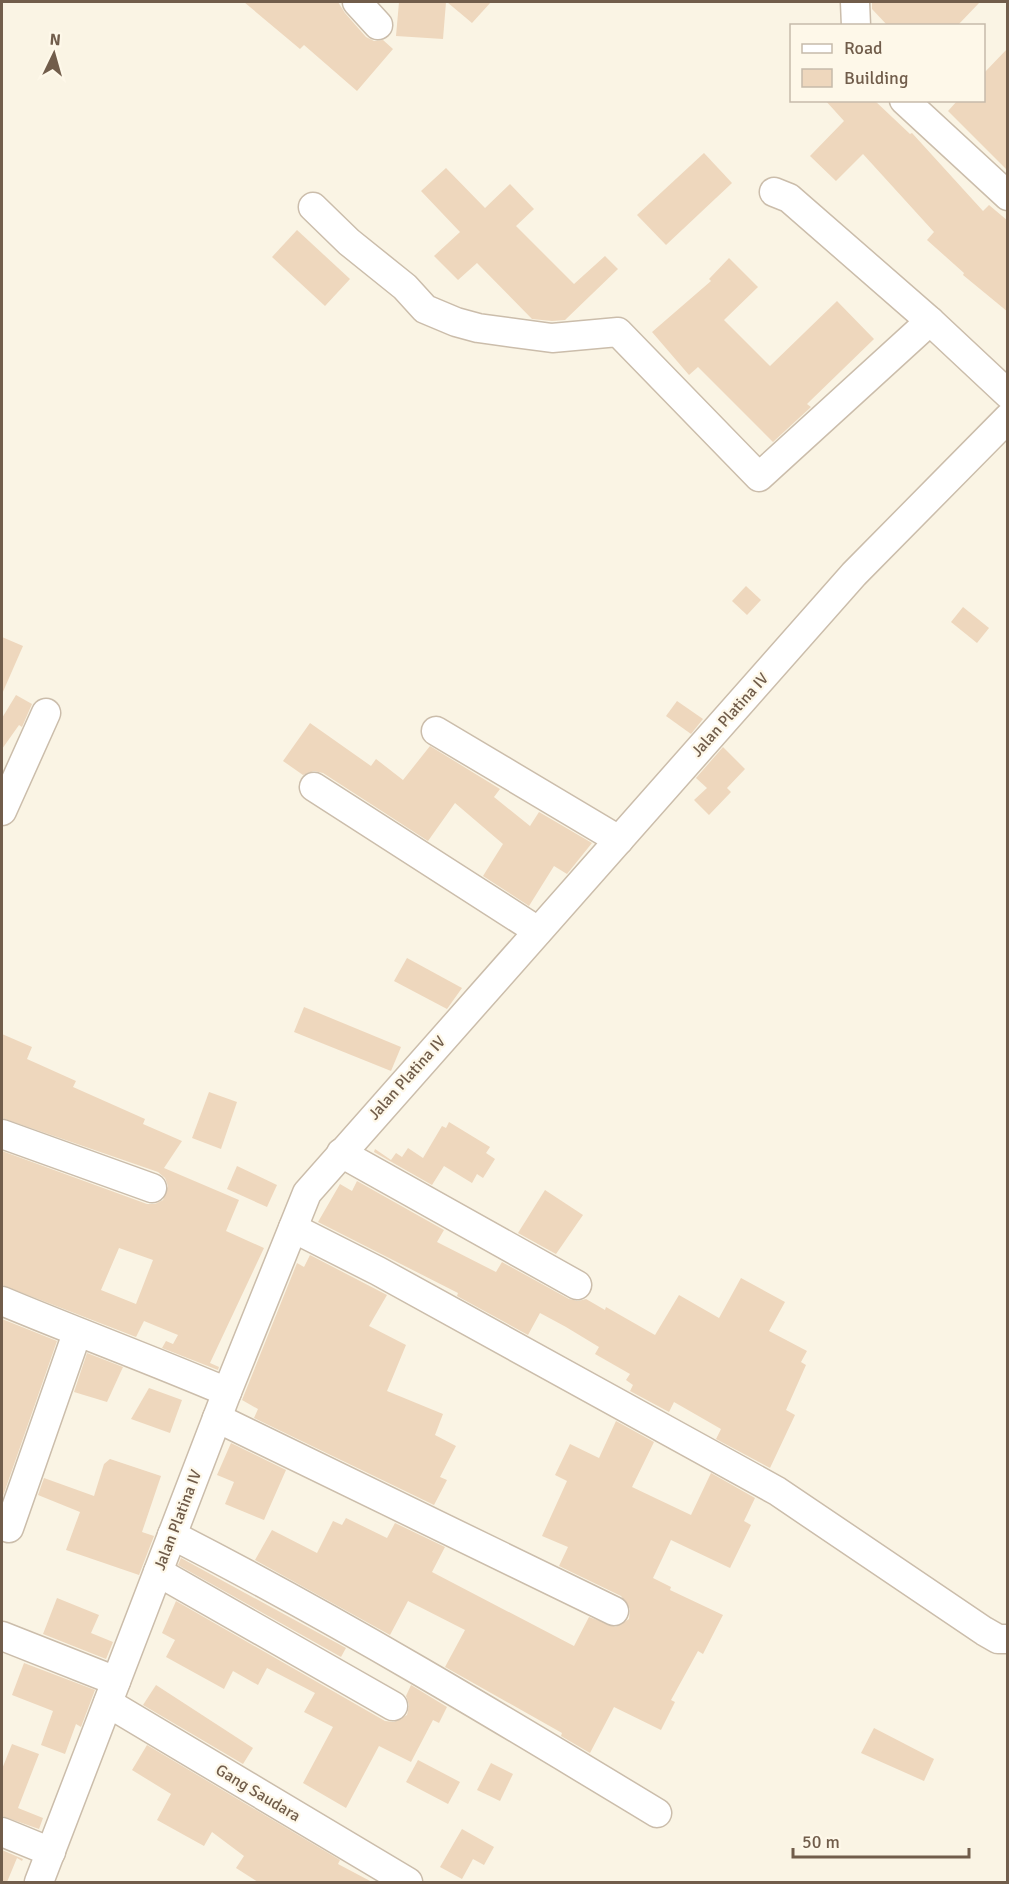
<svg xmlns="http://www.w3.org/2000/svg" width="1009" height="1884" font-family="Signika,sans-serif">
	<rect width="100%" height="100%" fill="#faf4e4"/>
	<g fill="#eed7bd" fill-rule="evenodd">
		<polygon points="244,2 338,2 345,13 366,37 374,41 383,40 393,49 357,91 304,45 300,49"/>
		<polygon points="399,2 446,2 443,39 396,36"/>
		<polygon points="447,2 491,2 472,23"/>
		<polygon points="872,2 980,2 957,26 888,26 872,9"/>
		<polygon points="1008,48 1008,171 948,111 958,100 984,100 984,73"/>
		<polygon points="825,100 874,100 910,134 912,133 983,211 989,205 1008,221 1008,312 963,275 964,273 927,240 934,232 863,154 836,181 810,156 844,121"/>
		<polygon points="704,153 732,183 666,245 637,215"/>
		<polygon points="446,168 485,208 510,184 534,209 516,226 574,284 605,256 618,269 565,320 552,321 532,319 477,263 458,280 434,256 460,232 421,191"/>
		<polygon points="297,230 350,279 325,306 272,257"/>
		<polygon points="729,258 758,287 724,320 770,366 837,301 874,339 807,404 811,407 773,442 698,367 689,375 652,332 711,281 709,279"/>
		<polygon points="746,586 761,600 747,615 732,601"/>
		<polygon points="963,607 989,628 977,643 951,622"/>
		<polygon points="2,637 23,646 2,694"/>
		<polygon points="16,695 32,704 22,727 19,725 2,749 2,718"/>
		<polygon points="677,701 703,719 691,734 666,716"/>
		<polygon points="310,723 371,766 376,759 403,780 430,746 500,789 494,797 530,826 539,812 592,843 567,874 554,866 529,906 483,876 503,844 455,803 428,841 323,773 314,771 303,775 283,761"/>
		<polygon points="723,747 745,769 727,788 731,792 709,815 694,800 707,788 696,778"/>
		<polygon points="407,958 462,988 447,1009 394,981"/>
		<polygon points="304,1007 401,1047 391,1071 294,1032"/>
		<path d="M 2,1034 L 32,1047 L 27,1059 L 76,1081 L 73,1087 L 145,1119 L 143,1124 L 182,1141 L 164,1168 L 239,1200 L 226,1231 L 264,1248 L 210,1363 L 219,1367 L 218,1370 L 162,1348 L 166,1341 L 173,1344 L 178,1335 L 144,1321 L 136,1337 L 2,1285 L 2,1151 L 147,1204 L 155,1204 L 163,1200 L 168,1186 L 165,1178 L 158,1172 L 2,1118 ZM 119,1248 L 153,1260 L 136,1304 L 101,1290 Z"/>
		<polygon points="209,1092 237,1102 221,1149 192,1138"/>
		<polygon points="449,1122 490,1147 486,1153 495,1159 483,1178 477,1174 472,1183 444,1166 432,1185 374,1152 375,1149 391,1160 396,1153 402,1157 408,1148 423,1158 442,1126 446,1128"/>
		<polygon points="237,1166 277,1185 267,1207 227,1189"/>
		<polygon points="357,1181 444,1230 437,1242 496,1272 502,1262 569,1299 578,1301 586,1299 605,1310 606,1307 655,1335 679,1295 719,1318 741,1278 785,1302 769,1331 807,1351 801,1362 806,1365 786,1410 795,1415 770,1468 716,1439 721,1429 674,1402 669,1412 630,1391 633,1385 626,1380 630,1374 595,1354 599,1347 566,1327 540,1313 528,1335 457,1296 458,1293 318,1222 340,1184 352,1191"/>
		<polygon points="545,1190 583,1215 556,1254 518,1233"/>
		<polygon points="310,1255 387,1295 369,1326 406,1345 387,1391 443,1414 435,1435 456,1446 440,1477 447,1480 434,1505 254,1418 258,1409 242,1400 297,1263 304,1267"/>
		<polygon points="2,1319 57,1341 2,1499"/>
		<polygon points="87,1353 123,1367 107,1402 74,1392"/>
		<polygon points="149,1388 182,1400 170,1433 131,1419"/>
		<polygon points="616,1421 654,1442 632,1487 691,1515 711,1473 755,1498 744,1521 751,1525 730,1568 671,1540 653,1578 671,1587 670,1590 723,1615 703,1654 698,1651 671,1700 675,1702 661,1730 614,1707 590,1753 561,1736 562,1733 445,1667 465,1630 408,1601 390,1635 255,1560 272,1530 317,1553 333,1521 342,1525 346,1518 387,1538 395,1523 445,1547 432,1572 574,1646 589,1617 616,1627 629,1619 630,1609 621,1596 559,1566 568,1547 542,1536 567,1481 555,1475 570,1444 599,1458"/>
		<polygon points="231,1443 286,1470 264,1520 225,1504 234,1482 217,1475"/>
		<polygon points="110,1459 161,1476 142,1532 154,1536 139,1575 66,1550 80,1512 38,1495 44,1478 94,1496 104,1464"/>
		<polygon points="181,1558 346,1648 341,1657 178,1565"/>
		<polygon points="57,1598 99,1615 91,1633 113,1642 106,1659 43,1634"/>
		<polygon points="176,1601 385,1721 394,1722 407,1715 409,1705 406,1696 411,1685 447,1707 439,1723 433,1720 411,1762 379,1746 346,1808 303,1783 333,1727 304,1712 315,1693 267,1668 258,1685 233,1671 224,1689 166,1657 175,1640 162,1633"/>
		<polygon points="24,1663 95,1690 81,1727 76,1724 65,1754 41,1745 53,1711 12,1695"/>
		<polygon points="156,1685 253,1748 243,1764 143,1705"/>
		<polygon points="874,1728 934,1759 924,1781 861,1753"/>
		<polygon points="12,1744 39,1754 18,1808 43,1818 39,1829 2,1816 2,1769"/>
		<polygon points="147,1745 340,1860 338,1864 372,1882 258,1882 236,1868 244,1856 212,1832 204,1846 157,1820 171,1794 132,1770"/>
		<polygon points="418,1760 460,1782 448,1804 406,1782"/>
		<polygon points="491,1763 513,1774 500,1801 477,1790"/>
		<polygon points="462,1829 494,1847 484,1865 473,1859 462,1879 440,1867"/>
		<polygon points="2,1850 23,1859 22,1861 17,1858 7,1882 2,1882"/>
	</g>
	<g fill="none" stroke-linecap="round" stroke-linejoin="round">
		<defs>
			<g id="street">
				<polyline points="357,2 378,25"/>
				<polyline points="855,2 856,26"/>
				<polyline points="904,100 1008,196"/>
				<polyline points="774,192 789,198 930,321 1008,394"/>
				<polyline points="313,207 349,242 405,287 425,309 456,322 478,328 552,338 618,332 759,477 930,321"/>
				<polyline points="436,731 619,840"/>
				<polyline points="314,787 538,931"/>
				<polyline points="2,811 46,713"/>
				<polyline points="2,1134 152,1188"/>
				<polyline points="341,1153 577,1285"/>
				<polyline points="293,1228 378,1271 777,1491 984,1631 998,1639 1008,1639"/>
				<path d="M 2,1301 C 76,1332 152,1360 227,1392"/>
				<polyline points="217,1418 614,1611"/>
				<polyline points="9,1528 77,1333"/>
				<path d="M 172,1535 C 338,1620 497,1716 657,1813"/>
				<polyline points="158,1572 393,1706"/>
				<polyline points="2,1636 116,1681"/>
				<polyline points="108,1703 408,1882"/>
				<polyline points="2,1832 51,1852"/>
				<polyline points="39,1882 227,1392 307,1193 854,574 1008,418"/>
			</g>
		</defs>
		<use href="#street" stroke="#cbbdab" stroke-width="31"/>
		<use href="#street" stroke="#fff" stroke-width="28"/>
	</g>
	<g text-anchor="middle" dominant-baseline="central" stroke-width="4.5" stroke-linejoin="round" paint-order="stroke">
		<g font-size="16" fill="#715d4b" stroke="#fef8e9">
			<text transform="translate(730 715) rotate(-48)">Jalan Platina IV</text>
			<text transform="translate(407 1078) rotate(-48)">Jalan Platina IV</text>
			<text transform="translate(178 1520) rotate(-69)">Jalan Platina IV</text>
			<text transform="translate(258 1793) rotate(31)">Gang Saudara</text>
		</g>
	</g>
	<rect width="1009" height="1884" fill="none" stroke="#715d4b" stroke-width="6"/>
	<rect x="790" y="24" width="195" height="78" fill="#fef8e9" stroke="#c6baaa" stroke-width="1.5"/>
	<rect x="802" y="44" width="30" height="9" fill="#ffffff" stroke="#c6baaa" stroke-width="1.5"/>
	<text x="844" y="54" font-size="18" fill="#715d4b">Road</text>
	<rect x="802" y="69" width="30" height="18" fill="#eed7bd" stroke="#c6baaa" stroke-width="1.5"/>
	<text x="844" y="84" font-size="18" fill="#715d4b">Building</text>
	<g transform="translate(54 54) rotate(5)" stroke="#fef8e9" stroke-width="4.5" paint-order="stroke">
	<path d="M0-4.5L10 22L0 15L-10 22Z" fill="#715d4b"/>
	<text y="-9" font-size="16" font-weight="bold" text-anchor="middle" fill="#715d4b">N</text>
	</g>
	<path d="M793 1848v9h176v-9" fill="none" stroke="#715d4b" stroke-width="3"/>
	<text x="802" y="1848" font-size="18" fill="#715d4b" stroke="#fef8e9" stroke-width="4.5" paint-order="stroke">50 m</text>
</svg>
